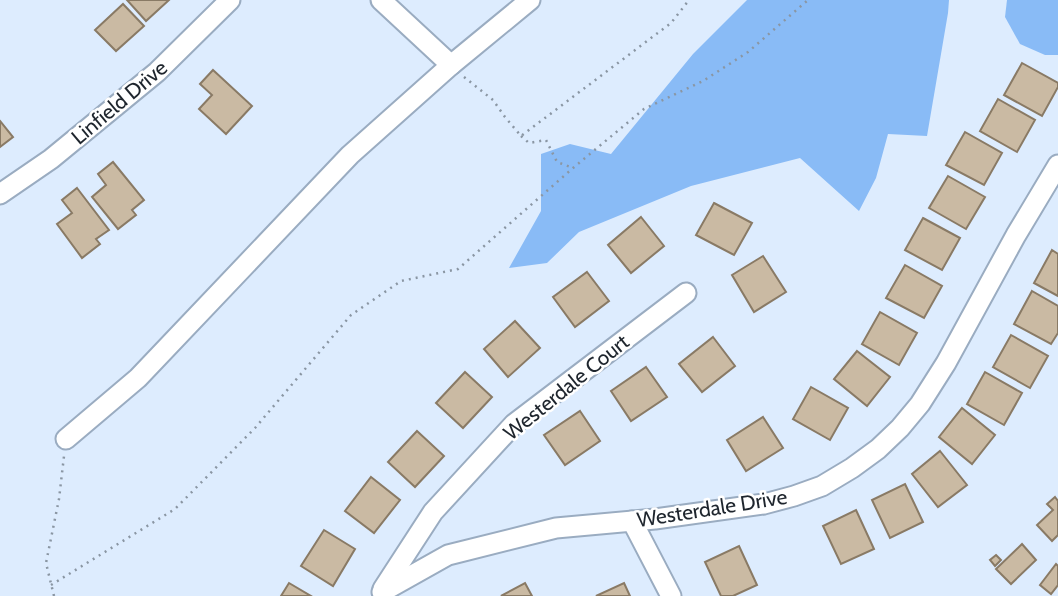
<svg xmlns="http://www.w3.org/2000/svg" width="1058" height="596" font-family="Cabin,sans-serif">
	<rect width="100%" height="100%" fill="#ddecfe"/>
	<g fill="#89bbf6">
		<polygon points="747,0 949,0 948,13 927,136 888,134 876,178 859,211 800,158 691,186 579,232 547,263 509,268 541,211 541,154 570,144 611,154 693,54"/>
		<polygon points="1007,0 1058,0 1058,55 1045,55 1020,44 1005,17"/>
	</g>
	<g fill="#cabaa3" stroke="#897a65" stroke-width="2">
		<polygon points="127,0 169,0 146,21"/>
		<polygon points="123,4 144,26 116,51 95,30"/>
		<polygon points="1022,63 1058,83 1058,87 1042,116 1004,95"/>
		<polygon points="213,70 252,106 226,134 199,109 212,95 200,84"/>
		<polygon points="998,99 1035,120 1017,152 980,131"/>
		<polygon points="0,121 13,137 0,147"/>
		<polygon points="965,132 1002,153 984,185 946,165"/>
		<polygon points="113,162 144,200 132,210 136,215 118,229 92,197 106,185 98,174"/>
		<polygon points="948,176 985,197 966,229 929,208"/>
		<polygon points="77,188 109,230 96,239 100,244 82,258 57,224 72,213 62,200"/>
		<polygon points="714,203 752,223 734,255 696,235"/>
		<polygon points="641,217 664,246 631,273 608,245"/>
		<polygon points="923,218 960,238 942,270 905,250"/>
		<polygon points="1052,250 1058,254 1058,296 1034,283"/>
		<polygon points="763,256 786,292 754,312 732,275"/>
		<polygon points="905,265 942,286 924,318 886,298"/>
		<polygon points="587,272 609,301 575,327 553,297"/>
		<polygon points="1032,291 1058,306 1058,333 1051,344 1014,324"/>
		<polygon points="880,312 917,333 899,365 862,344"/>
		<polygon points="515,321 540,348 508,377 484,349"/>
		<polygon points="1011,335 1048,356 1030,388 993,367"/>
		<polygon points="713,337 735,366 702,392 679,364"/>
		<polygon points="857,351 890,377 867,406 834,379"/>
		<polygon points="646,367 667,397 631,421 611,391"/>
		<polygon points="465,372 492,397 463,428 436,403"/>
		<polygon points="985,372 1022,393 1004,425 967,404"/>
		<polygon points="811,387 848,408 830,440 793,419"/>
		<polygon points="962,408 995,435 972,464 939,437"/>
		<polygon points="580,411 600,441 565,465 544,435"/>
		<polygon points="763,417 783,448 746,471 727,440"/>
		<polygon points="417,431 444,456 415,487 388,462"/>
		<polygon points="940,451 967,485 938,507 912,474"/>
		<polygon points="371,477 400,500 374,533 345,511"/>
		<polygon points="905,484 923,522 890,538 872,500"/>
		<polygon points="1055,497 1058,501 1058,535 1052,541 1037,525 1053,510 1047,504"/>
		<polygon points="856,510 874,549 841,564 823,526"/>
		<polygon points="324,530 355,549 333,586 301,566"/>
		<polygon points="1022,544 1036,560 1011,584 996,569"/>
		<polygon points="739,546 757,585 733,596 721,596 705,562"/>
		<polygon points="996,555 1001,560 995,566 990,560"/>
		<polygon points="1056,564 1058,566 1058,585 1051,594 1040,585"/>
		<polygon points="289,583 311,596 281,596"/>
		<polygon points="525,583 532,596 501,596"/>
		<polygon points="624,583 630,596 596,596"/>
	</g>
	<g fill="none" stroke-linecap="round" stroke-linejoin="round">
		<defs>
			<g id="minor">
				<polyline points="381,0 451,65"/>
				<polyline points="0,194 51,159 157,72 230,0"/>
				<polyline points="66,439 138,378 350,155 451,65 530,0"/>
				<polyline points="632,521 671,596"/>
				<polyline points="383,589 433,512 514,424 686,293"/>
				<polyline points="382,592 448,555 556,528 655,519 764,504 794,496 822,486 852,468 878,449 900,428 920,404 946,363 1016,235 1058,165"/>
			</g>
		</defs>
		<use href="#minor" stroke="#9aacc1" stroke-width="23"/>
		<g stroke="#8a96a3" stroke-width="2.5" stroke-dasharray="2 5" stroke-linecap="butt">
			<polyline points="464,77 493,100 505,117 521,136 671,23 689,0"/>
			<polyline points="521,136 529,143 546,140 557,162 573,168"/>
			<polyline points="51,585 175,509 255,428 351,315 401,281 458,269 573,168 644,109 703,81 748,52 808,0"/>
			<polyline points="54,596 46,563 59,499 64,456"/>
		</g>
		<use href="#minor" stroke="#fff" stroke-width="19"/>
	</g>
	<g text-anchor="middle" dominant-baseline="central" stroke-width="5" stroke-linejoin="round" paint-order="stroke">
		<g font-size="21" fill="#1e252d" stroke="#fff">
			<text transform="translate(119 102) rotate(-40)">Linfield Drive</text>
			<text transform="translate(566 387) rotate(-39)">Westerdale Court</text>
			<text transform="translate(712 508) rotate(-9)">Westerdale Drive</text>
		</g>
	</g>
</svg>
